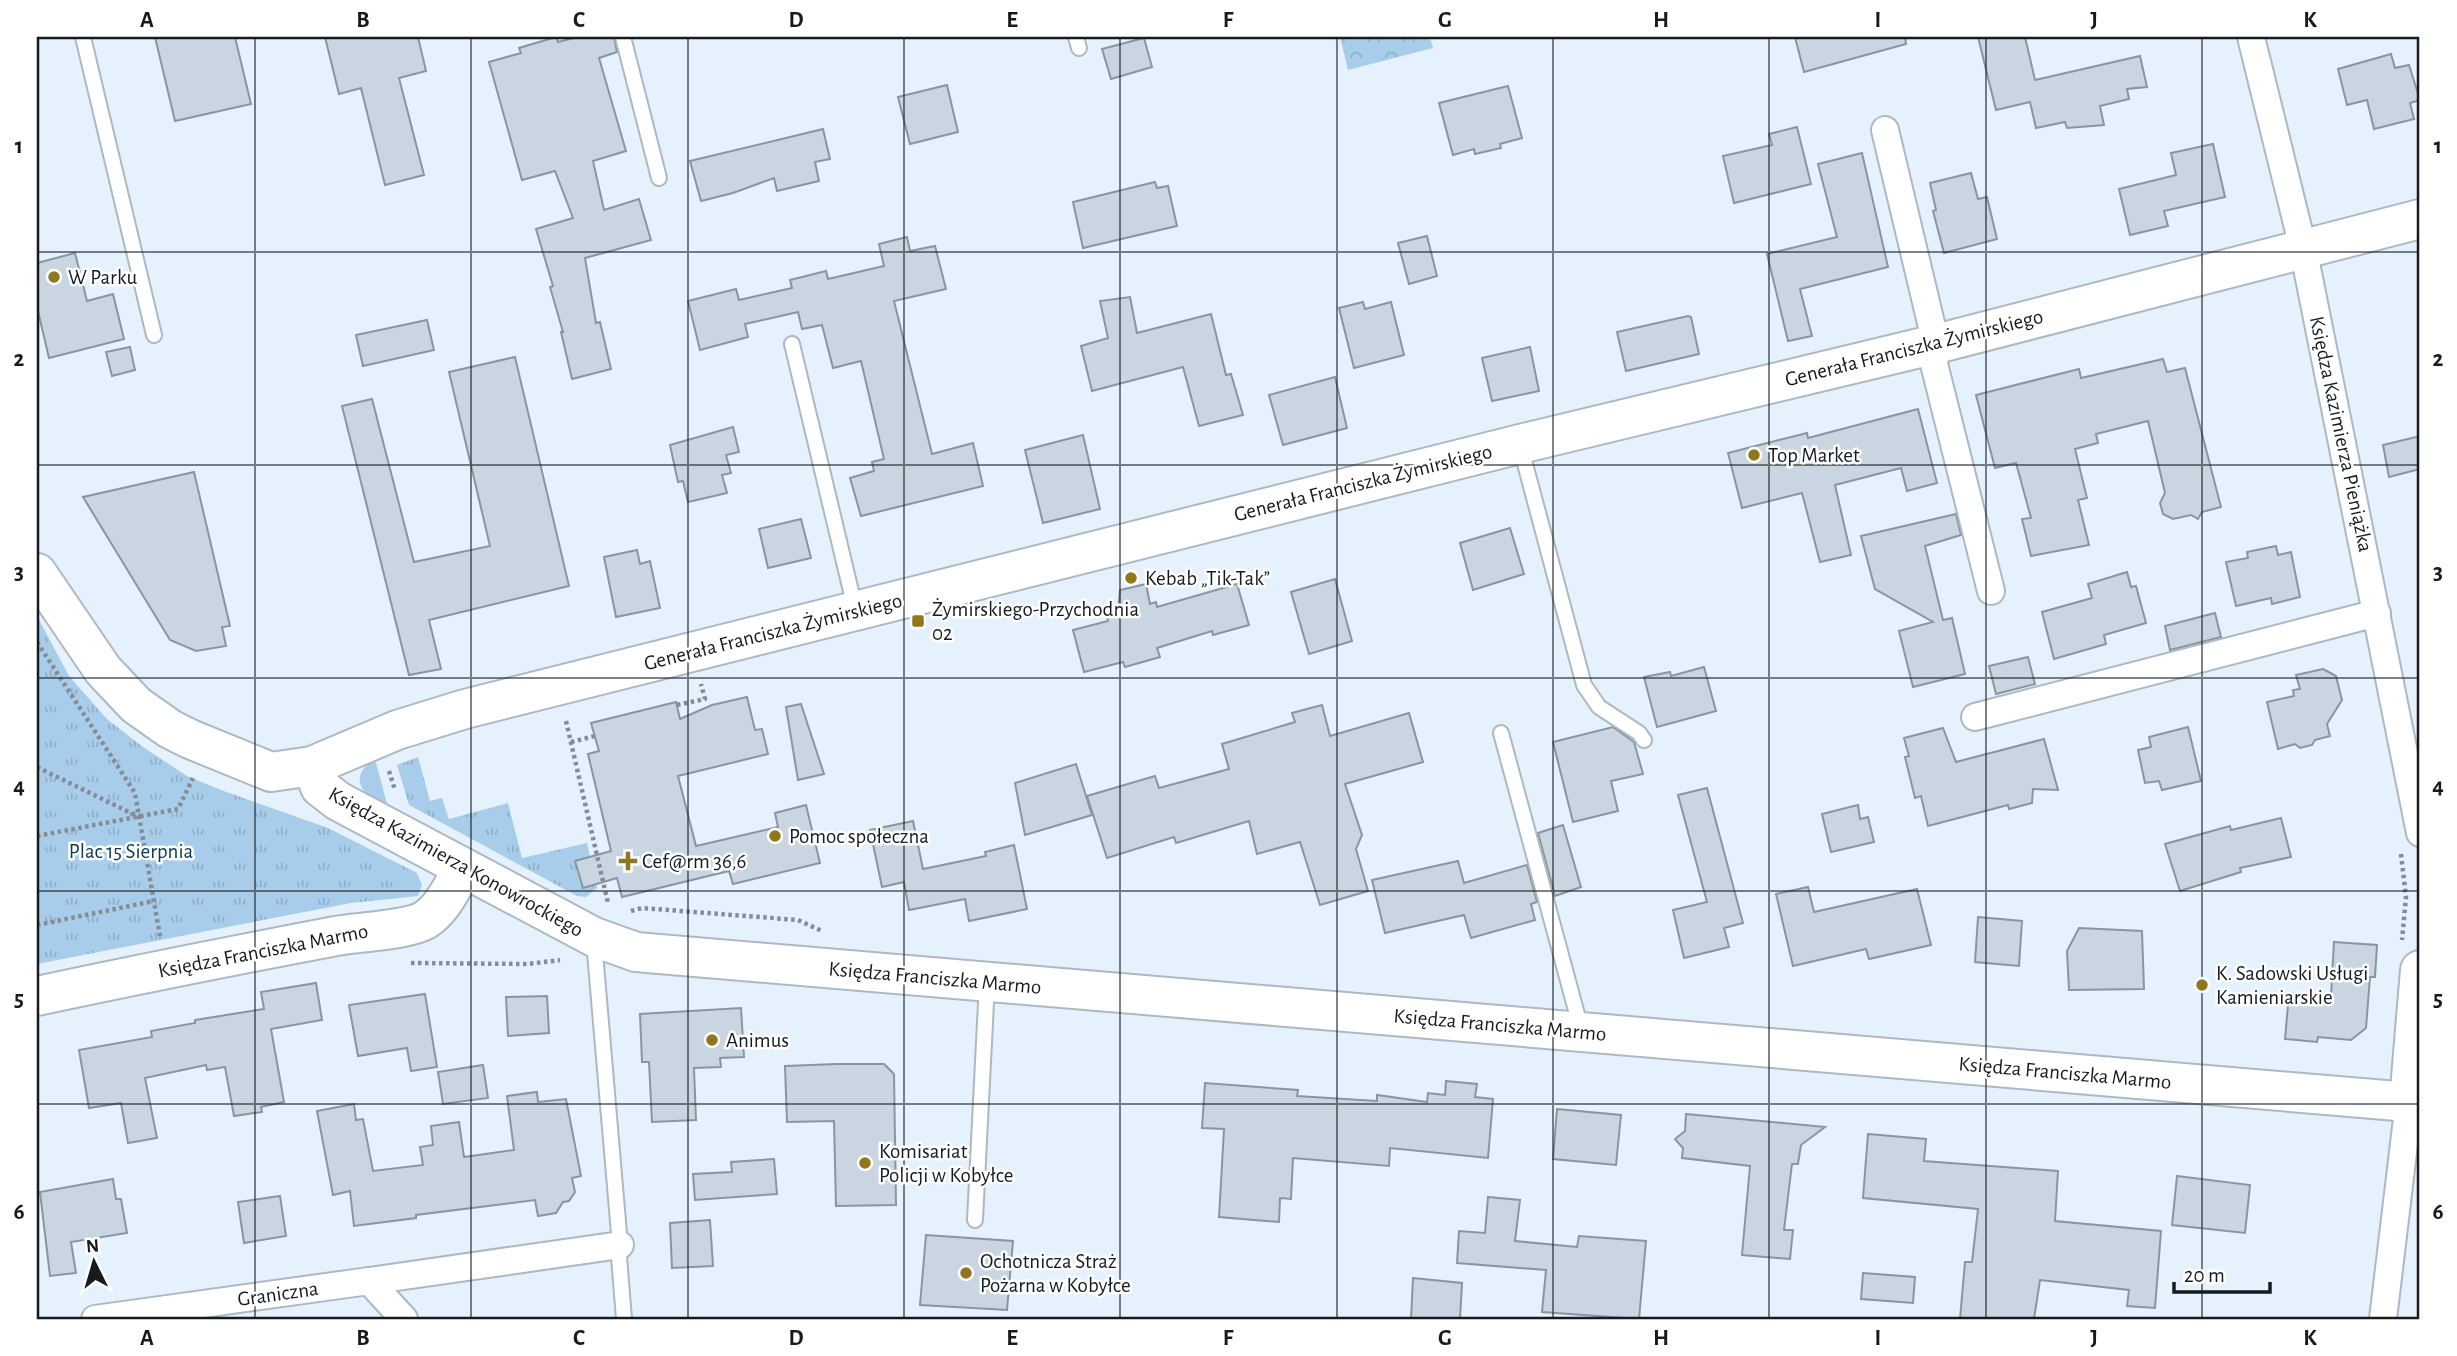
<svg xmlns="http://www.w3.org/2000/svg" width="2457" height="1356" font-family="'Alegreya Sans',sans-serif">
	<defs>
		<pattern id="grass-tufts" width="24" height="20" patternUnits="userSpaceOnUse" patternTransform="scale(1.75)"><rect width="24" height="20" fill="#a8cdea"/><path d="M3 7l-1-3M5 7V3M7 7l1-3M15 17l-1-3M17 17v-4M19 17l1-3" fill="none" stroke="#90afc8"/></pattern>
		<pattern id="forest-crowns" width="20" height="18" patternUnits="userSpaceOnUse" patternTransform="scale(1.75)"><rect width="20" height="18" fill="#a8cdea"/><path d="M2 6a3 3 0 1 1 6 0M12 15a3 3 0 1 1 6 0" fill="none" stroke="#90afc8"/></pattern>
	</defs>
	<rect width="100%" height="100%" fill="#e5f2fe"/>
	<g fill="url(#grass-tufts)">
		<polygon points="37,616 69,676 107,719 143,747 187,776 221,790 328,828 417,873 422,885 418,896 351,903 37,964"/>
		<polygon points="418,757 430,801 442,798 449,819 508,803 522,858 587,843 597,888 586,897 577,896 409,805 397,765"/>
		<path d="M 375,759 L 389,811 C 368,799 343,779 375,759 Z"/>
	</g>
	<polygon fill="url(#forest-crowns)" points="1340,37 1430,37 1433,48 1348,70"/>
	<g fill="#c9d6e1" stroke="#8996a0" stroke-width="2">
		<polygon points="155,37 235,37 251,104 175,121"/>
		<polygon points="325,37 418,37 426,71 399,78 424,175 385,185 361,88 339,94"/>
		<polygon points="556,37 558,42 578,37 614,37 617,52 599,58 626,151 593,161 604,210 639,199 651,240 585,258 596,323 600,322 611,369 572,379 561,332 563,332 550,287 553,286 536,229 573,218 555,171 522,180 489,62 521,53 519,48"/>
		<polygon points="1795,37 1905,37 1906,44 1804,72"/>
		<polygon points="1978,37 2025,37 2035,80 2140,56 2147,87 2127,89 2129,99 2100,106 2104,125 2067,128 2065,122 2036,128 2030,102 1996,110"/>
		<polygon points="1144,38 1152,67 1111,79 1102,49"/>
		<polygon points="2391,54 2395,68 2409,65 2420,100 2410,103 2414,119 2374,129 2367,100 2347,105 2338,69"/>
		<polygon points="947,85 958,132 910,144 898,97"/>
		<polygon points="1508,86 1522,138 1500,144 1501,148 1475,154 1474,149 1453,155 1439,103"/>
		<polygon points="1797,127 1811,184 1734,203 1723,156 1772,145 1769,134"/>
		<polygon points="823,129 830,159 815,162 819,181 777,191 774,178 733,193 701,201 690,161"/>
		<polygon points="2213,144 2225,197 2164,211 2168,226 2130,235 2119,189 2176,175 2171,153"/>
		<polygon points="1862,153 1888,267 1800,289 1812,336 1788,341 1767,254 1837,237 1818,164"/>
		<polygon points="1971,173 1978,199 1987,197 1997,239 1944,253 1933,211 1936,210 1930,183"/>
		<polygon points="1155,182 1157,188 1168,186 1177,226 1083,248 1073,202"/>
		<polygon points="1427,236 1437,276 1409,284 1398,243"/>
		<polygon points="907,237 910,251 935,246 946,289 894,301 932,454 973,443 983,486 861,516 850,478 874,471 872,462 884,459 861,361 833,368 822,325 802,329 798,312 745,324 748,337 700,350 688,301 736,289 739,300 792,288 790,280 826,271 828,279 884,266 879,244"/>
		<polygon points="75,253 87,301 113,294 124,339 49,358 37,307 37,263"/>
		<polygon points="1130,297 1137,333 1211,314 1226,375 1231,374 1243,415 1199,426 1183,367 1092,391 1081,346 1108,338 1100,301"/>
		<polygon points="1363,302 1365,309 1391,302 1404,355 1354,368 1339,308"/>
		<polygon points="1688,316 1691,317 1699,354 1626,371 1617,332"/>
		<polygon points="427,320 434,350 363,366 356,335"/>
		<polygon points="130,347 135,370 112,376 106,352"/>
		<polygon points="1530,347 1539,391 1492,401 1482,358"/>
		<polygon points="515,357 569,586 429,620 441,669 409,675 342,406 372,399 414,562 490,546 449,372"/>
		<polygon points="2163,359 2167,372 2185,368 2221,507 2202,512 2198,519 2191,515 2173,519 2163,514 2160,503 2165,493 2148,421 2096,434 2098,443 2075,449 2087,498 2078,500 2089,545 2031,556 2022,519 2031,518 2016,463 1995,468 1976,395 2079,369 2081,378"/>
		<polygon points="1335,377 1347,428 1283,445 1269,395"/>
		<polygon points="1918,409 1937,483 1907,491 1901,468 1835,485 1851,555 1820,562 1802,493 1742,508 1728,453 1807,433 1808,438"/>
		<polygon points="733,427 739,452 726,455 731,473 722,475 727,493 688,502 683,481 678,482 670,445"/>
		<polygon points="1083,435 1100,509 1043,523 1025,450"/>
		<polygon points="2420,436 2420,469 2389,477 2383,445"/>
		<polygon points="194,472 230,626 222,627 226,646 196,651 170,640 83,497"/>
		<polygon points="1956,514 1961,535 1925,546 1943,620 1952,618 1965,674 1913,687 1899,631 1933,622 1875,589 1861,536"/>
		<polygon points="801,519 811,558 768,568 759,529"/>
		<polygon points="1510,528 1524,574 1473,590 1460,543"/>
		<polygon points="2276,546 2278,555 2291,552 2300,597 2272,604 2271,598 2236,606 2226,562 2248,558 2247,552"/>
		<polygon points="637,550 640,564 650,561 660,608 616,617 604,557"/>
		<polygon points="2127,572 2131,587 2136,586 2146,623 2104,635 2106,644 2054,659 2042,612 2092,598 2088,584"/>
		<polygon points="1335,579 1352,641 1309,654 1291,592"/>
		<polygon points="1146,584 1150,604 1156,602 1157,607 1237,584 1249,625 1213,635 1212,631 1157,648 1160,657 1125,667 1123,662 1084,672 1073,630 1108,621 1107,615 1118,612 1120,590"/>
		<polygon points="2215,613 2221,637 2170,650 2165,626"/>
		<polygon points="2028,657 2035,684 1996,694 1989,666"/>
		<polygon points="1704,667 1716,711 1657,727 1644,677 1670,672 1671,676"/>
		<polygon points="2323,669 2336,676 2342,700 2327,724 2330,736 2315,740 2312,745 2300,748 2295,744 2278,749 2267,702 2294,696 2293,690 2300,689 2296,675"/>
		<polygon points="747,697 755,730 762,729 768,754 678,776 696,846 778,827 775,813 806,805 820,863 733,884 729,871 622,897 617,878 583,888 575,861 611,851 588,754 599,751 591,723 676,702 680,719 712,705"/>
		<polygon points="801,704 824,774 798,780 786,707"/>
		<polygon points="1322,705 1330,736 1409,713 1423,762 1345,784 1362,835 1356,849 1368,891 1320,905 1300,842 1257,854 1249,821 1176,843 1174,837 1107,858 1087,796 1155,776 1159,788 1229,769 1222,744 1295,722 1292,713"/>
		<polygon points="1613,727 1634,742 1643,774 1611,781 1618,811 1573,822 1553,742"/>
		<polygon points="2188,727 2201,781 2162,790 2159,781 2145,783 2138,750 2151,747 2149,737"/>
		<polygon points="1943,728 1956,762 2044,739 2058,790 2033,789 2032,803 2009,809 2008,805 1928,826 1921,796 1915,798 1905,757 1909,756 1904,738"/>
		<polygon points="1076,764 1092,815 1025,835 1015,783"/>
		<polygon points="1707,788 1743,923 1724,928 1729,947 1684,958 1673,910 1707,902 1678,795"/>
		<polygon points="1858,805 1860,819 1868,817 1874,842 1831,852 1822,814"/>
		<polygon points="2281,818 2291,857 2240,868 2241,872 2180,891 2165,844 2230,826 2231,830"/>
		<polygon points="913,821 923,869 986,856 985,852 1014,845 1027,909 969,921 965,899 909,910 904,882 882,887 870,830"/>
		<polygon points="1563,825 1581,887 1555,896 1538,833"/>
		<polygon points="1458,861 1464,883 1527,865 1537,902 1531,904 1535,920 1471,938 1464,915 1385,933 1372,880"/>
		<polygon points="1808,887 1814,912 1917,889 1931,945 1869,959 1866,949 1793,966 1776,894"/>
		<polygon points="1978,917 2022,921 2019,966 1975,962"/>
		<polygon points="2079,928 2142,931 2144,989 2069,990 2067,951"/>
		<polygon points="2334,942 2377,945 2375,977 2370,977 2366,1028 2351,1040 2318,1037 2317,1042 2285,1039 2289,993 2331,996"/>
		<polygon points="316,983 322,1020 271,1029 284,1102 261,1107 262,1112 234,1116 225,1067 207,1070 206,1065 145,1078 157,1138 128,1143 121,1103 89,1108 79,1050 152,1037 151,1031 195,1023 195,1020 264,1009 261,992"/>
		<polygon points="425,994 437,1067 411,1071 407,1048 358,1056 349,1005"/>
		<polygon points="547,996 549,1033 508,1036 506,997"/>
		<polygon points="741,1008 744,1057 720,1058 721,1067 694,1068 696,1120 652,1122 649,1062 642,1062 640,1014"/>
		<polygon points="837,1064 884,1064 894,1074 896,1205 836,1206 834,1121 787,1122 785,1066"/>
		<polygon points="483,1065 488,1098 443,1104 438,1072"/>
		<polygon points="1446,1081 1477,1084 1475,1097 1493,1099 1488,1158 1390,1148 1389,1166 1293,1158 1291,1199 1280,1198 1279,1222 1219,1217 1224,1129 1202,1128 1205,1083 1298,1090 1297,1096 1377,1101 1377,1095 1427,1102 1428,1093 1445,1095"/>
		<polygon points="537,1092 538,1102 566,1099 581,1176 572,1178 575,1192 569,1201 563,1202 556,1213 538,1216 535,1200 416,1215 416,1218 354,1226 350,1191 333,1195 317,1111 354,1104 356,1120 363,1119 373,1171 423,1165 420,1147 433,1145 431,1126 459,1122 464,1157 514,1150 507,1096"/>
		<polygon points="1557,1109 1621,1115 1616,1165 1553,1159"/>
		<polygon points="1686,1114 1825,1127 1801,1145 1798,1164 1792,1164 1784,1230 1793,1230 1790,1259 1742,1255 1750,1166 1682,1158 1683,1148 1675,1139 1685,1131"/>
		<polygon points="1868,1134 1926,1139 1924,1161 2058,1171 2055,1221 2161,1231 2155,1308 2127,1306 2129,1290 2040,1280 2034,1319 1960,1319 1965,1262 1972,1262 1978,1209 1863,1198"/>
		<polygon points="774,1159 777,1194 695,1200 693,1174 732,1172 731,1162"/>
		<polygon points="2177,1176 2250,1185 2245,1233 2172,1225"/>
		<polygon points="113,1179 116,1199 121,1199 127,1233 71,1242 76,1273 50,1276 40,1192"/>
		<polygon points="280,1196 286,1236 244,1243 238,1202"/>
		<polygon points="1488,1197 1520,1200 1515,1241 1577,1247 1579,1236 1646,1241 1639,1319 1542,1312 1546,1270 1457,1263 1459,1231 1485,1233"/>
		<polygon points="710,1220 713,1266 672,1268 670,1223"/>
		<polygon points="926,1235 1013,1241 1007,1310 920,1305"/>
		<polygon points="1863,1273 1915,1277 1913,1303 1861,1299"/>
		<polygon points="1413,1278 1462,1283 1460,1319 1411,1319"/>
	</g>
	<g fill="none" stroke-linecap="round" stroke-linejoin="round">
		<defs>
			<g id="lane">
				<polyline points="83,37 154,335"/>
				<polyline points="623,37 659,178"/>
				<polyline points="1076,37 1079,48"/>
				<polyline points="792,344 855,608"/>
				<polyline points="1520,445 1584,685 1599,707 1639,733 1644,740"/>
				<polyline points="1501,733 1581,1029"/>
				<polyline points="594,941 620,1245 619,1257 624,1319"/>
				<polyline points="975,1220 987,983"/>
			</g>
			<g id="street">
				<polyline points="2251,37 2303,248 2420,833"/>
				<polyline points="1885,130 1936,344 1934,364 1991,591"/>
				<polyline points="1975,717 2377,613"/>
				<polyline points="369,1281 620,1245"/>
				<polyline points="95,1319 369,1281 404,1319"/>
				<polyline points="2383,1319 2409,1102"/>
			</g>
			<g id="secondary">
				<polyline points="37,573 103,670 136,705 170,729 190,739 271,772 312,766 397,730 465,709 1520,444 1936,344 2420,219"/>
				<polyline points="312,766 320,787 338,801 594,937 636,952 2409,1102 2420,970"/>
				<path d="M 37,996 C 136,975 236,955 336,936 C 358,932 409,930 425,920 C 443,909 453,885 463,868"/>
			</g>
		</defs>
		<use href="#lane" stroke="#acb9c3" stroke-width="18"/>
		<use href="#street" stroke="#acb9c3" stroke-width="30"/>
		<use href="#secondary" stroke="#acb9c3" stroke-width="42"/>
		<g stroke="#848d95" stroke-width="4.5" stroke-dasharray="3.5 3.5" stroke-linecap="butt">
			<polyline points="37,642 135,793 160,936"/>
			<polyline points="677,705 705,699 701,684"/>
			<polyline points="566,721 608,903"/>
			<polyline points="571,742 595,736"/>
			<polyline points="37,767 139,817"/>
			<polyline points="389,771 395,790"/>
			<polyline points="37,836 178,809 193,778"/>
			<polyline points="2401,854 2406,897 2402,940"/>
			<polyline points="631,911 642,908 798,920 822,931"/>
			<polyline points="37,925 154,901"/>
			<polyline points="411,963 528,964 560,960"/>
		</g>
		<use href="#lane" stroke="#fff" stroke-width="14"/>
		<use href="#street" stroke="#fff" stroke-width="26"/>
		<use href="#secondary" stroke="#fff" stroke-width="38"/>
	</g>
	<path fill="none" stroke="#161b1f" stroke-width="2" stroke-opacity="0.55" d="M 255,37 L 255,1319M 471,37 L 471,1319M 688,37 L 688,1319M 904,37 L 904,1319M 1120,37 L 1120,1319M 1337,37 L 1337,1319M 1553,37 L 1553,1319M 1769,37 L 1769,1319M 1986,37 L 1986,1319M 2202,37 L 2202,1319M 37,252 L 2420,252M 37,465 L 2420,465M 37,678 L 2420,678M 37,891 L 2420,891M 37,1104 L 2420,1104"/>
	<g fill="#90771d" stroke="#fff" stroke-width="2.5">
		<circle cx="54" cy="277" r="7"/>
		<circle cx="1754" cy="455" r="7"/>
		<circle cx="1131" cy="578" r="7"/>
		<rect x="911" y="614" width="14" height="14" rx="3.5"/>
		<circle cx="775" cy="836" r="7"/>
		<path d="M624.5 850.5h7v7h7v7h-7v7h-7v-7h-7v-7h7z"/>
		<circle cx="2202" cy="985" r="7"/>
		<circle cx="712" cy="1040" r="7"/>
		<circle cx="865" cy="1163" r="7"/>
		<circle cx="966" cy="1273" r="7"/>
	</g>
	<g text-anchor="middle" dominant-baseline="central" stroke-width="5" stroke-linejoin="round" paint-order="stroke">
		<g font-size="21" fill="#161b1f" stroke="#fff" text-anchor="start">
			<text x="68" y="277">W Parku</text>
			<text x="1768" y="455">Top Market</text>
			<text x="1145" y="578">Kebab „Tik-Tak”</text>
			<text x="932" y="609">Żymirskiego-Przychodnia<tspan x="932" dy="24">02</tspan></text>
			<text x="789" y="836">Pomoc społeczna</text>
			<text x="642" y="861">Cef@rm 36,6</text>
			<text x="2216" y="973">K. Sadowski Usługi<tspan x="2216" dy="24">Kamieniarskie</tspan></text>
			<text x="726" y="1040">Animus</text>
			<text x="879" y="1151">Komisariat<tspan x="879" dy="24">Policji w Kobyłce</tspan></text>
			<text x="980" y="1261">Ochotnicza Straż<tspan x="980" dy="24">Pożarna w Kobyłce</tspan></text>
		</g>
		<g font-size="21" fill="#161b1f" stroke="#fff">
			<text transform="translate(1914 348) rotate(-14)">Generała Franciszka Żymirskiego</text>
			<text transform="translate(2341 434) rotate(78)">Księdza Kazimierza Pieniążka</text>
			<text transform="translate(1363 483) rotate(-14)">Generała Franciszka Żymirskiego</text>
			<text transform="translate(773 632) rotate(-14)">Generała Franciszka Żymirskiego</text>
			<text transform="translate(456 862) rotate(29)">Księdza Kazimierza Konowrockiego</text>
			<text transform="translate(263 951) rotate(-11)">Księdza Franciszka Marmo</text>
			<text transform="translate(935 978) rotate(5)">Księdza Franciszka Marmo</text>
			<text transform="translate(1500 1025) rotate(5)">Księdza Franciszka Marmo</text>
			<text transform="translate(2065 1073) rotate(5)">Księdza Franciszka Marmo</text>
			<text transform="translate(278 1294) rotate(-8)">Graniczna</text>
		</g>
		<g font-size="21" fill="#0b3957" stroke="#fff">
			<text x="131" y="851">Plac 15 Sierpnia</text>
		</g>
	</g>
	<rect width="2457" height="1356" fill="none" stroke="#ffffff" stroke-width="77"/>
	<g transform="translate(94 1262) rotate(355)" stroke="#ffffff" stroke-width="5" paint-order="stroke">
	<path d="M0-5L12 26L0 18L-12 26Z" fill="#161b1f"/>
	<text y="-10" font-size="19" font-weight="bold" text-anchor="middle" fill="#161b1f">N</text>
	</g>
	<path d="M2174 1282v10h96v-10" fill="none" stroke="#161b1f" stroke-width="3.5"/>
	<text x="2184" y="1282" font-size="21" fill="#161b1f" stroke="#ffffff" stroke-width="5" paint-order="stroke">20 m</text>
	<rect x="38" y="38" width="2380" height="1280" fill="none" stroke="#161b1f" stroke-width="2.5"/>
	<g font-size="23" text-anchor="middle" font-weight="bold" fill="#161b1f">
		<text x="147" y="27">A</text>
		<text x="363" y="27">B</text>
		<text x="579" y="27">C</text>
		<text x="796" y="27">D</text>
		<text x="1012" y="27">E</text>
		<text x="1228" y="27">F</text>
		<text x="1445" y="27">G</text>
		<text x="1661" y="27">H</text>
		<text x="1878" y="27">I</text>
		<text x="2094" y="27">J</text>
		<text x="2310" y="27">K</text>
		<text x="19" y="153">1</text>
		<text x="2438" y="153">1</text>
		<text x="19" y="366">2</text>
		<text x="2438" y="366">2</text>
		<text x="19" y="579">3</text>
		<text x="2438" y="579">3</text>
		<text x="19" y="793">4</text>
		<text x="2438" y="793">4</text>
		<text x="19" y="1006">5</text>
		<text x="2438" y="1006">5</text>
		<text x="19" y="1219">6</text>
		<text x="2438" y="1219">6</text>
		<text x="147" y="1345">A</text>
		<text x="363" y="1345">B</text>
		<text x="579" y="1345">C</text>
		<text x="796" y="1345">D</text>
		<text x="1012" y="1345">E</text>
		<text x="1228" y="1345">F</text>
		<text x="1445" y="1345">G</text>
		<text x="1661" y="1345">H</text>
		<text x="1878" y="1345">I</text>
		<text x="2094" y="1345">J</text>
		<text x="2310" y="1345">K</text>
	</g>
</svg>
